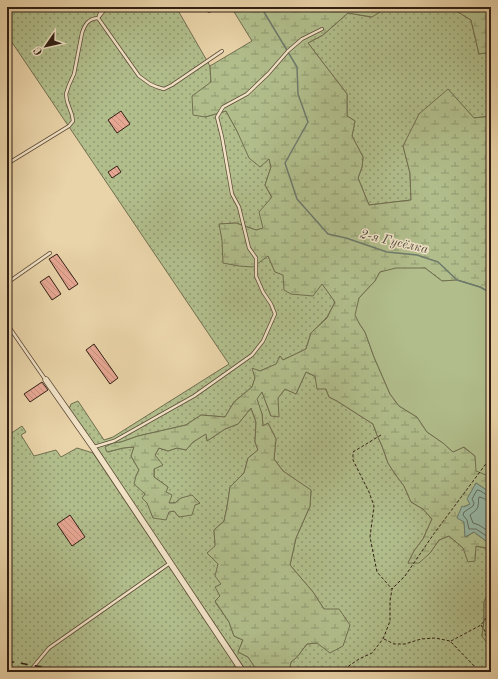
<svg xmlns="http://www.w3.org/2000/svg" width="498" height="679" font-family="'Old Standard TT',serif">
	<defs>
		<pattern id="grass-dots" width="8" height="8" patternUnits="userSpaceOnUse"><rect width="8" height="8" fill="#b1be8c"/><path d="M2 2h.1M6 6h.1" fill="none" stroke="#919a71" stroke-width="1.8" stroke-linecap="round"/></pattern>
		<pattern id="wetland-marsh" width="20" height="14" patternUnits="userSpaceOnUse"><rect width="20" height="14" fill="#b1be8c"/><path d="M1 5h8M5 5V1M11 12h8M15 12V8" fill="none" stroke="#919a71"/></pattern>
		<pattern id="building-back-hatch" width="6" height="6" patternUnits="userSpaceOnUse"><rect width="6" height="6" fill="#e6a793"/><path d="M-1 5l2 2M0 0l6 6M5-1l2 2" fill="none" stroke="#c68f7e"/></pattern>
	</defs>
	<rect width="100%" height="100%" fill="#e9d3a8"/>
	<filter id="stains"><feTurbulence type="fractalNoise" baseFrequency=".005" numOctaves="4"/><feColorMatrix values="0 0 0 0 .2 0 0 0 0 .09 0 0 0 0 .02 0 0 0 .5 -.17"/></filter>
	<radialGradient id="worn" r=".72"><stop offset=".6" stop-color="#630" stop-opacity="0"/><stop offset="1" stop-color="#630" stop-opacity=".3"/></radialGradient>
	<g fill="url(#grass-dots)" stroke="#716f50">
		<polygon points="7,7 176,7 210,66 211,82 205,117 226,111 237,131 269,158 271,167 265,185 272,198 264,228 256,230 236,223 220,224 222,240 268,256 275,272 322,283 335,302 327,317 311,333 306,349 283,360 280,356 277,364 260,371 255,378 252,387 234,402 225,417 201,415 186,425 138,436 121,442 113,443 108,452 123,448 134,447 131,456 139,470 136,476 145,495 153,518 169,512 174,511 179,517 195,505 200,503 181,498 175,503 169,503 165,492 168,487 154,477 155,455 159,448 168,451 177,448 186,450 193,442 207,433 207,441 225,429 238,424 251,408 256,422 255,442 258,450 248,458 244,473 230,487 227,507 224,521 214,530 221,584 220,597 215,602 229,622 234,636 243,640 238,652 248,657 258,672 247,672 69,409 71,404 78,401 104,440 113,437 229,364 7,35"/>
		<polygon points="388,7 450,7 471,20 479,54 491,52 491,62 486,68 491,70 491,116 474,118 448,90 403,146 410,173 411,200 369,205 358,178 362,167 363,157 352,136 355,121 347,116 347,94 308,43 323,35 348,13 371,17"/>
		<path d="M 306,372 C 318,377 325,384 329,397 L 337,401 L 373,424 L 377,435 L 382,446 L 388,463 L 395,474 L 404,486 L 411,502 L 423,509 L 432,519 L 423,539 L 414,551 L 408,563 L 430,553 L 439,540 L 449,536 L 463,548 C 473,546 482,545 491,552 L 491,587 L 484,602 L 484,621 L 482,636 L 491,648 L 491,672 L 289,672 L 291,662 L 297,657 L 307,644 L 317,643 L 324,609 L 313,592 L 290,565 L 296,538 L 310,506 L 311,491 L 283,471 L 274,459 L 276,439 L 268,423 L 263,426 L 262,414 L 256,399 L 262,392 L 271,416 L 277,399 L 285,389 L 296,394 Z"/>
		<polygon points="22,426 26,432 21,435 34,456 56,450 61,457 77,448 93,453 240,672 7,672 7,436"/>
	</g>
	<g fill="url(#wetland-marsh)" stroke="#716f50">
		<polygon points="231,7 388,7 372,17 348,13 323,35 308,43 347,94 347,116 355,121 352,136 363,157 362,167 358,178 369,205 411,200 410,173 403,146 419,114 448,89 474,118 491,116 491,293 480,287 457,280 442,281 425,268 380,272 375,281 359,298 359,323 365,332 374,357 390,394 399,406 417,417 427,432 443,443 453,452 463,447 475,456 491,477 491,493 476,483 470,504 464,507 464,522 466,537 474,532 486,541 491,543 491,552 487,548 476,546 475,561 468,562 463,548 449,536 439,540 430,553 419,563 408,563 414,551 423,539 432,519 423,509 411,502 404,486 395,474 388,463 382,446 377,435 373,424 337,401 329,397 326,389 317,389 315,376 306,372 296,394 285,389 278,398 279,417 271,416 262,392 257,399 262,414 263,426 268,423 276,439 274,459 283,471 311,490 310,506 296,538 290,565 313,592 324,609 339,609 350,625 343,646 330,653 317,643 307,644 297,657 291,662 289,672 258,672 248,657 238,652 243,640 234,636 229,622 215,601 220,596 215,587 221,584 215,576 218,564 207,553 215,546 214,530 224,521 227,507 230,487 244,473 248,458 258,450 255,442 256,422 251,408 238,424 225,429 207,441 206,434 193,442 186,450 177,448 168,451 159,448 155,455 163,465 154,469 154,477 168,487 166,492 172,495 169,503 175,503 181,498 192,495 200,503 195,505 192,515 179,517 174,511 169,512 166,520 153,518 147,503 142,498 145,494 134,484 136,476 139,470 131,456 134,447 123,448 107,452 105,447 113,443 121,442 138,436 186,425 201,415 225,417 234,402 252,387 255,378 252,368 260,371 276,364 280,356 283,360 306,349 311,333 327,318 335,302 322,284 313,296 291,294 284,290 283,275 275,272 268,256 253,267 239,266 223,263 222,240 219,224 236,223 256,230 263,228 259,212 272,197 265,185 271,167 269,159 260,167 249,158 237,131 226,111 205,117 193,115 192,96 211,82 210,66 252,41"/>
		<polygon points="450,7 491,7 491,52 479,54 471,20"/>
		<polygon points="491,587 491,627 488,628 491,630 491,648 482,636 484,621 484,602"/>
	</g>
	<polygon fill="#b1be8c" stroke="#716f50" points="396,268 425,268 442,281 457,280 480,287 491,293 491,477 476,471 475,456 464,447 453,452 443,443 427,432 417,417 399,406 390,394 374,357 365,332 359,323 355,315 359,298 375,281 380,272"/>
	<polygon fill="#97b8a6" stroke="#6e7b6c" points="476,483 491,493 491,543 486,541 474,532 465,537 464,522 457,518 462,506 464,507 470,504 467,499"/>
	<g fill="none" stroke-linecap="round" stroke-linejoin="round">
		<g stroke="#646c5d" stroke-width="1">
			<path d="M 491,496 C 485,496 482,490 477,490 L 472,499 L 474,503 L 473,506 L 464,512 L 463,515 L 467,520 L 469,529 L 476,529 L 491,539"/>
			<path d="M 491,501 C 486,501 483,497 479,497 C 478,500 479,503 478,506 C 477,511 473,512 470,515 L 473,523 L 479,525 L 491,533"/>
		</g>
		<polyline stroke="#6e7b6c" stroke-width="1.5" points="261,7 297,67 298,94 308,122 285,163 297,199 328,234 346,238 387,252 417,255 438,262 457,280 480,287 491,293"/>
	</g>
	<g fill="url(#building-back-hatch)" stroke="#312014">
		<polygon points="121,111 130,124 117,133 108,120"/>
		<polygon points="117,166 121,172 112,178 108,172"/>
		<polygon points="57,254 78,284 69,290 49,259"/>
		<polygon points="49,276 61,294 52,300 40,282"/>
		<polygon points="94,344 118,378 110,384 86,350"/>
		<polygon points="42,382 48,390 30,402 24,394"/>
		<polygon points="70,515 85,537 72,546 57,524"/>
	</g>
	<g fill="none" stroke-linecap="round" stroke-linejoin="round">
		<defs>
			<g id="lane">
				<polyline points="137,7 148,8 157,7"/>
				<polyline points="209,11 210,7"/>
				<polyline points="99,16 102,7"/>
				<polyline points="98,18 106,8 111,7"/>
				<path d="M 7,164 L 69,126 L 73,121 L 72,115 L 67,101 L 66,94 L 69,85 L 74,74 L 82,33 C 85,24 88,19 98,18 L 139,76 L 150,84 L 157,87 L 164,89 L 172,85 L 222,51"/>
				<polyline points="7,283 50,253"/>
				<polyline points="7,324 45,379"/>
				<polyline points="94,447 114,441 194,396 252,355 263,341 275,314 271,304 263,292 256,276 256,258 249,248 239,207 232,194 222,137 217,117 223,107 247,94 268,74 288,51 302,39 322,29"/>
				<polyline points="29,672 49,648 170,563"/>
			</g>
			<polyline id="street" points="46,380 93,447 243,672"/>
		</defs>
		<use href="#lane" stroke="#5f4d39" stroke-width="4"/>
		<use href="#street" stroke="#5f4d39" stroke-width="7"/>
		<g stroke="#312014" stroke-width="1" stroke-dasharray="3 2" stroke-linecap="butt">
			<polyline points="381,435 353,452 353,460 369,492 374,506 370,537 377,572 392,589"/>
			<polyline points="481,625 485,631 488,642 491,643"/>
			<polyline points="384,639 394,644 405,644 421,639 435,638 450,641 480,672"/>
			<polyline points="451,641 481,625 491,611"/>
			<polyline points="340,672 359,659 372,653 383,639 390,621 390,601 392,589 405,576 433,535 491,457"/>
		</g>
		<use href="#lane" stroke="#f1e2c6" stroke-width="2.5"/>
		<use href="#street" stroke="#f1e2c6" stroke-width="5.5"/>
		<polyline stroke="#312014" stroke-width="1.5" stroke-dasharray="7 7" stroke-linecap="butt" points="7,661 72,672"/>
	</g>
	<g text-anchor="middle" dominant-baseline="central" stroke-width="3" stroke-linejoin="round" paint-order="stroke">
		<g font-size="13" font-style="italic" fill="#504e40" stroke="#f1e2c6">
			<text transform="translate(394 242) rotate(13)">2-я Гусёлка</text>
		</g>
	</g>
	<rect width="498" height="679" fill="none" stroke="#e9d3a8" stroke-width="24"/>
	<rect x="8" y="8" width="482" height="663" fill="none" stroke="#312014" stroke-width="2"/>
	<rect x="12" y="12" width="474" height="655" fill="none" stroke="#312014"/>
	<g transform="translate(46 46) rotate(236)" stroke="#f1e2c6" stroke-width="3" paint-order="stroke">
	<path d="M0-3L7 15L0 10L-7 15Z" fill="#312014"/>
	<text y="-6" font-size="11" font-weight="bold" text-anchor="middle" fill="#312014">С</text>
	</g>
	<rect width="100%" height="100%" filter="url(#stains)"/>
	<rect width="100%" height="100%" fill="url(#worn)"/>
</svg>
